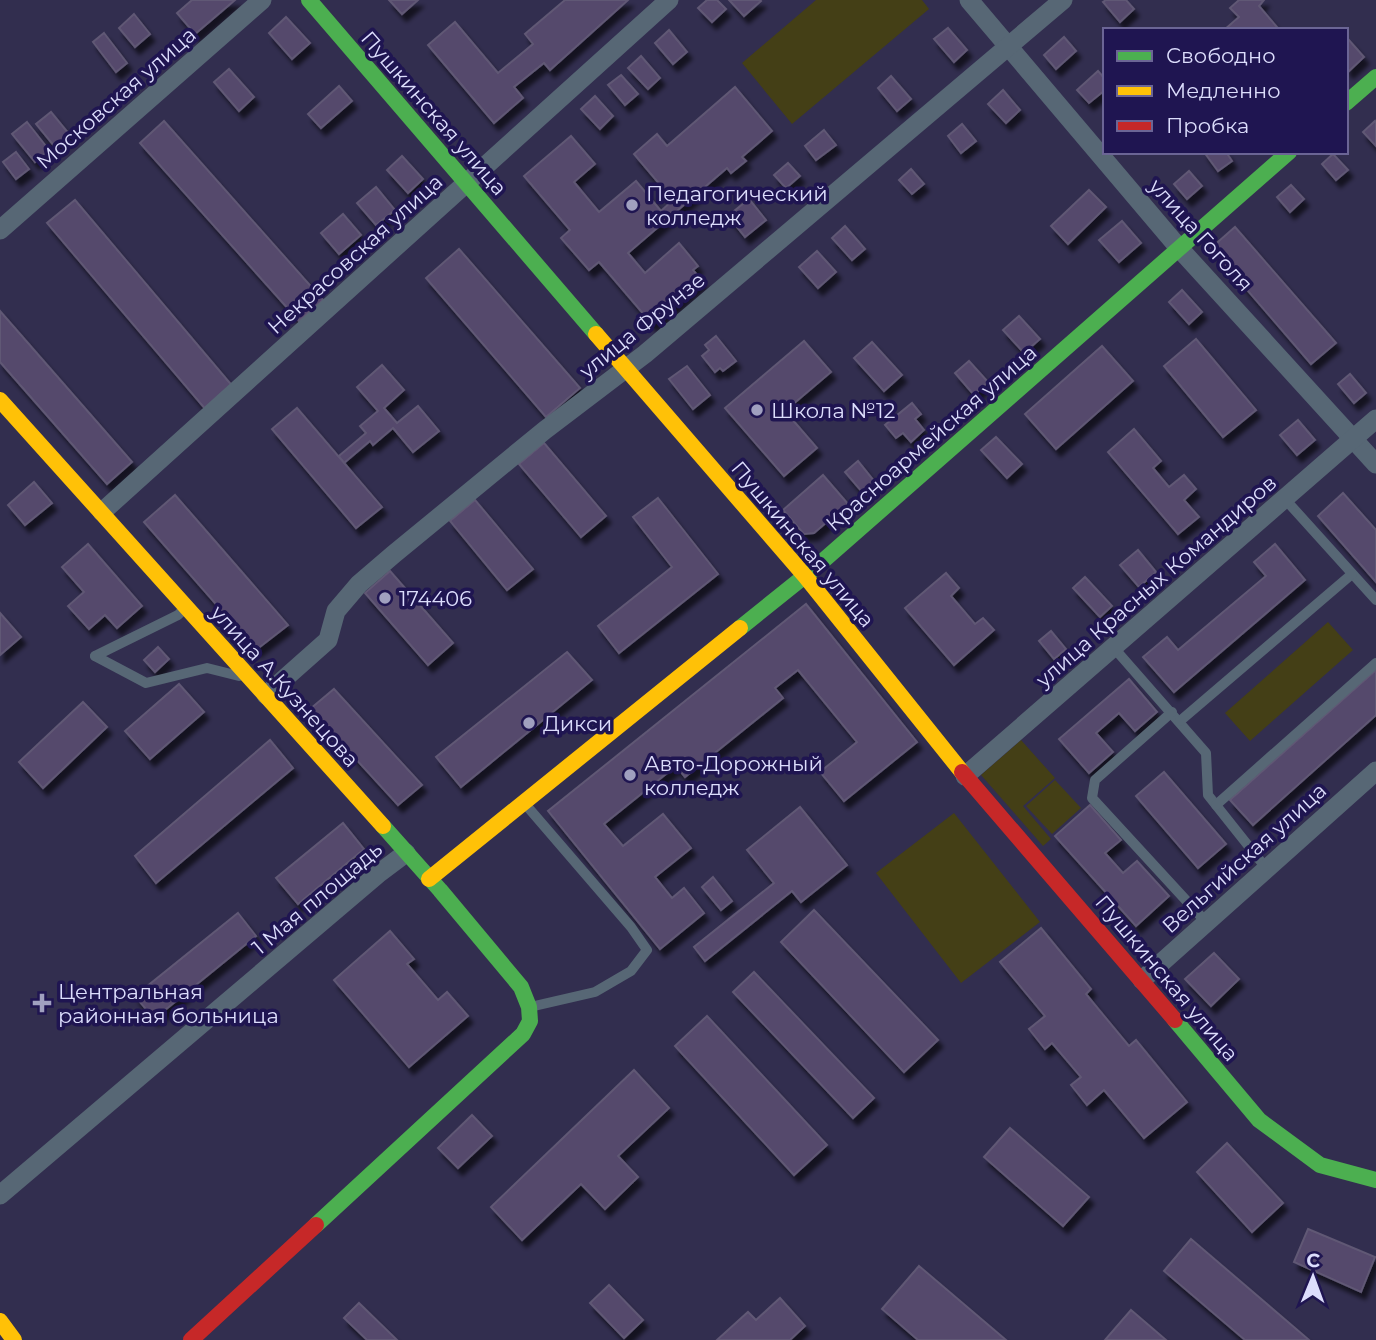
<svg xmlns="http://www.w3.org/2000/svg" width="1376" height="1340" font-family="Montserrat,sans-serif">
	<defs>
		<filter id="shadow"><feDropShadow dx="4.5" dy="7" stdDeviation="2" flood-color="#0009"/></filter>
	</defs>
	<rect width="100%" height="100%" fill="#322e4f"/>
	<g fill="#443f16">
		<polygon points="816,0 922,0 929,9 792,124 742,63"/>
		<polygon points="1328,622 1353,650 1250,741 1225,713"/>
		<polygon points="1021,740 1055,778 1023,806 1051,839 1043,846 981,775"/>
		<polygon points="1055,780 1081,808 1052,834 1026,806"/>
		<polygon points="954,813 1040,922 961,983 876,873"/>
	</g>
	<g fill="#55486c" stroke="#605874" stroke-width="2" filter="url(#shadow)">
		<polygon points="192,0 235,0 195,34 177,13"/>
		<polygon points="389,0 418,0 402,14"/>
		<polygon points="565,0 628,0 550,70 544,63 514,87 523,98 494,123 428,45 455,22 498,73 533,44 525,34"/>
		<polygon points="707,0 717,0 726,9 712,22 698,8"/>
		<polygon points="729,0 760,0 761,1 744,16"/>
		<polygon points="1106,0 1126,0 1134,9 1120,22 1103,2"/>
		<polygon points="1239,0 1264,0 1259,6 1277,27 1273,30 1224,30 1239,17 1230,8"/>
		<polygon points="134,14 150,34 135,47 119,28"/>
		<polygon points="286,17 310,43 292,59 269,33"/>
		<polygon points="948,28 967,50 954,62 934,39"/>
		<polygon points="669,30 687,52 673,64 655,43"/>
		<polygon points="104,33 127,63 116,72 93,42"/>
		<polygon points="1064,37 1076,51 1056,69 1044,55"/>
		<polygon points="1348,39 1364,57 1349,71 1346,68"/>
		<polygon points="641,56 660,78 648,89 628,68"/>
		<polygon points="229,69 254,97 239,111 214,82"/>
		<polygon points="1098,71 1105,79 1105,90 1089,103 1077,90"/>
		<polygon points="621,75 638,94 625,105 608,85"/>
		<polygon points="891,76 911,99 897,111 878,88"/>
		<polygon points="339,86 352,101 321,128 308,114"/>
		<polygon points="735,87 772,131 742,157 746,161 731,173 727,168 628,253 645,273 679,243 698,266 693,270 702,281 652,324 599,262 589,270 561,238 570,230 524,176 571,136 595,164 574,182 599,212 636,181 661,211 673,200 634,154 657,134 667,146"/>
		<polygon points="1003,90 1020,110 1006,123 988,104"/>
		<polygon points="595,96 613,116 600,129 581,109"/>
		<polygon points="51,112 70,135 55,147 36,124"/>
		<polygon points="164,121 323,300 299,321 140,143"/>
		<polygon points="1375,121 1376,123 1376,146 1363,132"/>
		<polygon points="27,122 49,150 35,162 12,134"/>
		<polygon points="962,124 976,141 961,153 948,136"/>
		<polygon points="824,130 836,145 816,160 805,146"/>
		<polygon points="16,152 29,169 16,179 3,162"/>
		<polygon points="1204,152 1226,152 1232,161 1218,171"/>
		<polygon points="1333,154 1348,170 1336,180 1322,164"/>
		<polygon points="402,156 423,179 408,193 387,170"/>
		<polygon points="788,163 800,176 786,188 774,175"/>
		<polygon points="911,169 924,184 912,194 899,180"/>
		<polygon points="1189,171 1202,186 1187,199 1174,184"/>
		<polygon points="1291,185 1304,199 1290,212 1277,197"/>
		<polygon points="376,187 395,210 376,225 357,203"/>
		<polygon points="1089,190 1106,207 1068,244 1051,226"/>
		<polygon points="749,199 766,220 745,237 728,216"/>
		<polygon points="75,200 234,388 207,411 47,223"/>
		<polygon points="343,214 361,235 339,254 321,233"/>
		<polygon points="1122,221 1141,243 1119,262 1099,240"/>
		<polygon points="845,226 865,249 852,260 832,238"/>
		<polygon points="1235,227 1336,343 1311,364 1211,248"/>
		<polygon points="459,249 580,388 546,417 426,278"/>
		<polygon points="817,251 836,272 818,288 799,267"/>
		<polygon points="1182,290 1202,312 1189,324 1169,302"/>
		<polygon points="0,311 132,462 107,484 0,362"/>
		<polygon points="1019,316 1040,339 1024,353 1003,330"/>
		<polygon points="716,336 736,361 723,371 720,368 715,372 702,356 709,350 705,345"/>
		<polygon points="1196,339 1256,410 1223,437 1164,366"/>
		<polygon points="804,341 831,372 785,411 817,448 784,476 725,408"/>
		<polygon points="872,342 902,375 884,391 854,358"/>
		<polygon points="1102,346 1133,381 1056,449 1025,414"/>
		<polygon points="969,361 988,382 974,395 955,373"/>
		<polygon points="382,365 404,390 384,408 397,423 418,406 439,431 413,452 393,428 373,445 370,441 344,463 339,456 366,433 360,426 378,411 357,387"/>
		<polygon points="687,366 710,395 693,409 669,379"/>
		<polygon points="1350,374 1366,393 1354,403 1338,384"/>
		<polygon points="912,403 921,414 915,419 924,430 911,442 903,433 896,438 885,425"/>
		<polygon points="297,408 382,507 356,528 272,429"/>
		<polygon points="1298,420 1315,440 1297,455 1280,435"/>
		<polygon points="1134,429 1161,461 1153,468 1169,487 1184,475 1196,489 1184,500 1199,517 1178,534 1108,452"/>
		<polygon points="996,437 1022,464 1007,478 981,450"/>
		<polygon points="544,443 606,516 581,537 519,464"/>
		<polygon points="858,461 875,482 862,492 845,472"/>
		<polygon points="823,475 848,504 814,533 804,534 783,510"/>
		<polygon points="34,482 52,503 25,525 8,505"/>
		<polygon points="1343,493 1376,530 1376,582 1318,516"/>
		<polygon points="175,495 288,625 256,650 144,522"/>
		<polygon points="658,498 718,574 619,653 598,626 672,567 633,517"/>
		<polygon points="475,500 533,569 507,590 450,521"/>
		<polygon points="88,544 142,606 117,628 105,615 89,629 68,606 84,592 62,567"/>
		<polygon points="1275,544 1305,580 1174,692 1143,657 1167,637 1178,650 1266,576 1254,562"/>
		<polygon points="1138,550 1156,572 1139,587 1120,565"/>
		<polygon points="390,571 453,643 428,665 365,593"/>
		<polygon points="946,573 959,588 951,596 975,624 983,618 994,630 954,665 905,608"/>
		<polygon points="1085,577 1112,606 1100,617 1073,588"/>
		<polygon points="806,604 917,742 844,801 820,772 857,742 798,670 775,688 783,698 685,777 676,766 604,824 623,846 663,814 691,848 655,877 672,898 684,888 704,913 660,949 548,811"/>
		<polygon points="0,613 21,637 0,655"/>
		<polygon points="1051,631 1066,649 1054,659 1039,641"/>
		<polygon points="158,647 169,659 155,672 144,660"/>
		<polygon points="567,652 592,680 461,787 436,757"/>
		<polygon points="1376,670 1376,715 1253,825 1230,800"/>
		<polygon points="1129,679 1157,712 1135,731 1119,713 1096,733 1113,752 1089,773 1059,739"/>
		<polygon points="179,684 204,712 150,759 125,731"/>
		<polygon points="334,689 422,785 398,805 310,709"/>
		<polygon points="83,702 107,727 43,788 19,762"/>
		<polygon points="270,740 293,768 156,883 135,856"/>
		<polygon points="1164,772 1226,844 1198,868 1136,796"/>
		<polygon points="1090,805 1121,840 1105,853 1123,873 1137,861 1169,896 1136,926 1055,836"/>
		<polygon points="800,807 847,865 801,902 792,891 705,961 694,947 774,883 747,850"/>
		<polygon points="343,823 364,849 298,904 276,878"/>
		<polygon points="713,877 732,901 721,910 702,887"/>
		<polygon points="814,910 938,1040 904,1072 781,942"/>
		<polygon points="238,913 256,936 154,1019 135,996"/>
		<polygon points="1041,928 1091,989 1086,994 1129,1046 1136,1040 1187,1102 1144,1138 1104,1090 1087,1105 1071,1085 1081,1077 1052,1043 1045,1049 1029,1029 1045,1016 1000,962"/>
		<polygon points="390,931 414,959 407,964 438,1000 447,992 468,1016 409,1067 334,980"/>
		<polygon points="1214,953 1239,979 1211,1006 1185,979"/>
		<polygon points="754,972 874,1098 853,1118 733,992"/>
		<polygon points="707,1016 827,1145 794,1175 675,1046"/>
		<polygon points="634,1070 669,1108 618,1156 638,1177 605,1209 581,1184 522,1240 491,1207"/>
		<polygon points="472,1115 492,1136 458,1168 438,1148"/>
		<polygon points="1010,1128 1089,1197 1063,1226 984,1157"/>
		<polygon points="1227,1143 1283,1203 1252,1232 1197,1172"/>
		<polygon points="1308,1229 1375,1257 1361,1292 1294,1262"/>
		<polygon points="1191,1239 1309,1340 1245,1340 1164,1271"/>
		<polygon points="919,1266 1006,1340 918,1340 882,1309"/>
		<polygon points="609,1285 643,1320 624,1338 590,1303"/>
		<polygon points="780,1298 805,1326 790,1340 717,1340 748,1312 756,1320"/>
		<polygon points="359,1303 397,1340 367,1340 344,1318"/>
		<polygon points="1131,1310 1166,1340 1105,1340"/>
	</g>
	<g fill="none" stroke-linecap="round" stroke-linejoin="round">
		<g stroke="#576775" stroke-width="10">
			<polyline points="1284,498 1376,600"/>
			<polyline points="1114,648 1206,753 1208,795 1266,868"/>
			<polyline points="95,656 146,683 207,668 239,676"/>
			<polyline points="95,656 178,615 184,609"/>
			<polyline points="1172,712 1095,780 1092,798 1206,922"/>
			<polyline points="1180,721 1352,574"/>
			<polyline points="526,805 631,927 647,950 631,971 595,992 530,1007"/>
			<polyline points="1216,805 1376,663"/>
		</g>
		<g stroke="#576775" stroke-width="19">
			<polyline points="969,0 1179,248 1376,464"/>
			<polyline points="0,230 262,0"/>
			<polyline points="102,512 669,0"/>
			<polyline points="266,695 328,640 336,611 359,584 394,554 545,430 645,354 1063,0"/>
			<polyline points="965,776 1376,419"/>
			<polyline points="1142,980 1376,771"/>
			<polyline points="0,1195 378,874 406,853"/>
		</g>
		<g stroke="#4caf50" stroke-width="16">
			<polyline points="309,0 596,334"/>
			<polyline points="1346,103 1376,77"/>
			<polyline points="740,628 816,567 1289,152"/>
			<polyline points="1175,1020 1259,1120 1320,1165 1376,1180"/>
			<polyline points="316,1225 523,1034 530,1021 529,1007 521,987 440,890 383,826"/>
		</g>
		<g stroke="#ffc107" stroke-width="16">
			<polyline points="596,334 805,576 962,772"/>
			<polyline points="0,400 383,826"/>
			<polyline points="429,879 740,628"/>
			<polyline points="0,1321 14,1340"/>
		</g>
		<g stroke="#c62828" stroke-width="16">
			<polyline points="962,772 1175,1020"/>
			<polyline points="191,1340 316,1225"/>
		</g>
	</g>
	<g fill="#a0a0bf" stroke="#1f1551" stroke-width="2.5">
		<circle cx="632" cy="205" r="7"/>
		<circle cx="757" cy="410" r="7"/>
		<circle cx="385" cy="598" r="7"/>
		<circle cx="529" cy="723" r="7"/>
		<circle cx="630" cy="775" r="7"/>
		<path d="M38.5 992.5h7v7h7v7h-7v7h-7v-7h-7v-7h7z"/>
	</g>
	<g text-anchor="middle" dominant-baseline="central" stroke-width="7" stroke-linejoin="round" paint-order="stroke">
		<g font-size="21" fill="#dcddfc" stroke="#1f1551">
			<text transform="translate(116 98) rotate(-41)">Московская улица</text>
			<text transform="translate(434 113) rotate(49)">Пушкинская улица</text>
			<text transform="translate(1201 235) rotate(48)">улица Гоголя</text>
			<text transform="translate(355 254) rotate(-42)">Некрасовская улица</text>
			<text transform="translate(642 325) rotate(-39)">улица Фрунзе</text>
			<text transform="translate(931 438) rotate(-41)">Красноармейская улица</text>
			<text transform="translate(803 544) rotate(50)">Пушкинская улица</text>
			<text transform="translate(1156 581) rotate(-41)">улица Красных Командиров</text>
			<text transform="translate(285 686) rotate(48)">улица А.Кузнецова</text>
			<text transform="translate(1244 858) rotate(-42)">Вельгийская улица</text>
			<text transform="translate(317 898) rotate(-40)">1 Мая площадь</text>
			<text transform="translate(1167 978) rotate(50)">Пушкинская улица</text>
		</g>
		<g font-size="21" fill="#dcddfc" stroke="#1f1551" text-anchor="start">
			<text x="646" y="193">Педагогический<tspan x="646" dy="24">колледж</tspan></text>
			<text x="771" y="410">Школа №12</text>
			<text x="399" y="598">174406</text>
			<text x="543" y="723">Дикси</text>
			<text x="644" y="763">Авто-Дорожный<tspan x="644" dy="24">колледж</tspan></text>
			<text x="58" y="991">Центральная<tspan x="58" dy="24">районная больница</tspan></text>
		</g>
	</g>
	<rect x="1103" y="28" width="245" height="126" fill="#1f1551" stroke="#6b6595" stroke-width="2"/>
	<rect x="1117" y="51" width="35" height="10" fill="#4caf50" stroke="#6b6595" stroke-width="2"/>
	<text x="1166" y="63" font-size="21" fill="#dcddfc">Свободно</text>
	<rect x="1117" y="86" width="35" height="10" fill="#ffc107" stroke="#6b6595" stroke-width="2"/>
	<text x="1166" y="98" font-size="21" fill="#dcddfc">Медленно</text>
	<rect x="1117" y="121" width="35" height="10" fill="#c62828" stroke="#6b6595" stroke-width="2"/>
	<text x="1166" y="133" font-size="21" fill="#dcddfc">Пробка</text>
	<g transform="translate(1313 1277) rotate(1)" stroke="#1f1551" stroke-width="5" paint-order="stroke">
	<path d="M0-5L12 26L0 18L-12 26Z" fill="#dcddfc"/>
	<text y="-10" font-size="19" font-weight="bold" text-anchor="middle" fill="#dcddfc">С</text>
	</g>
</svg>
